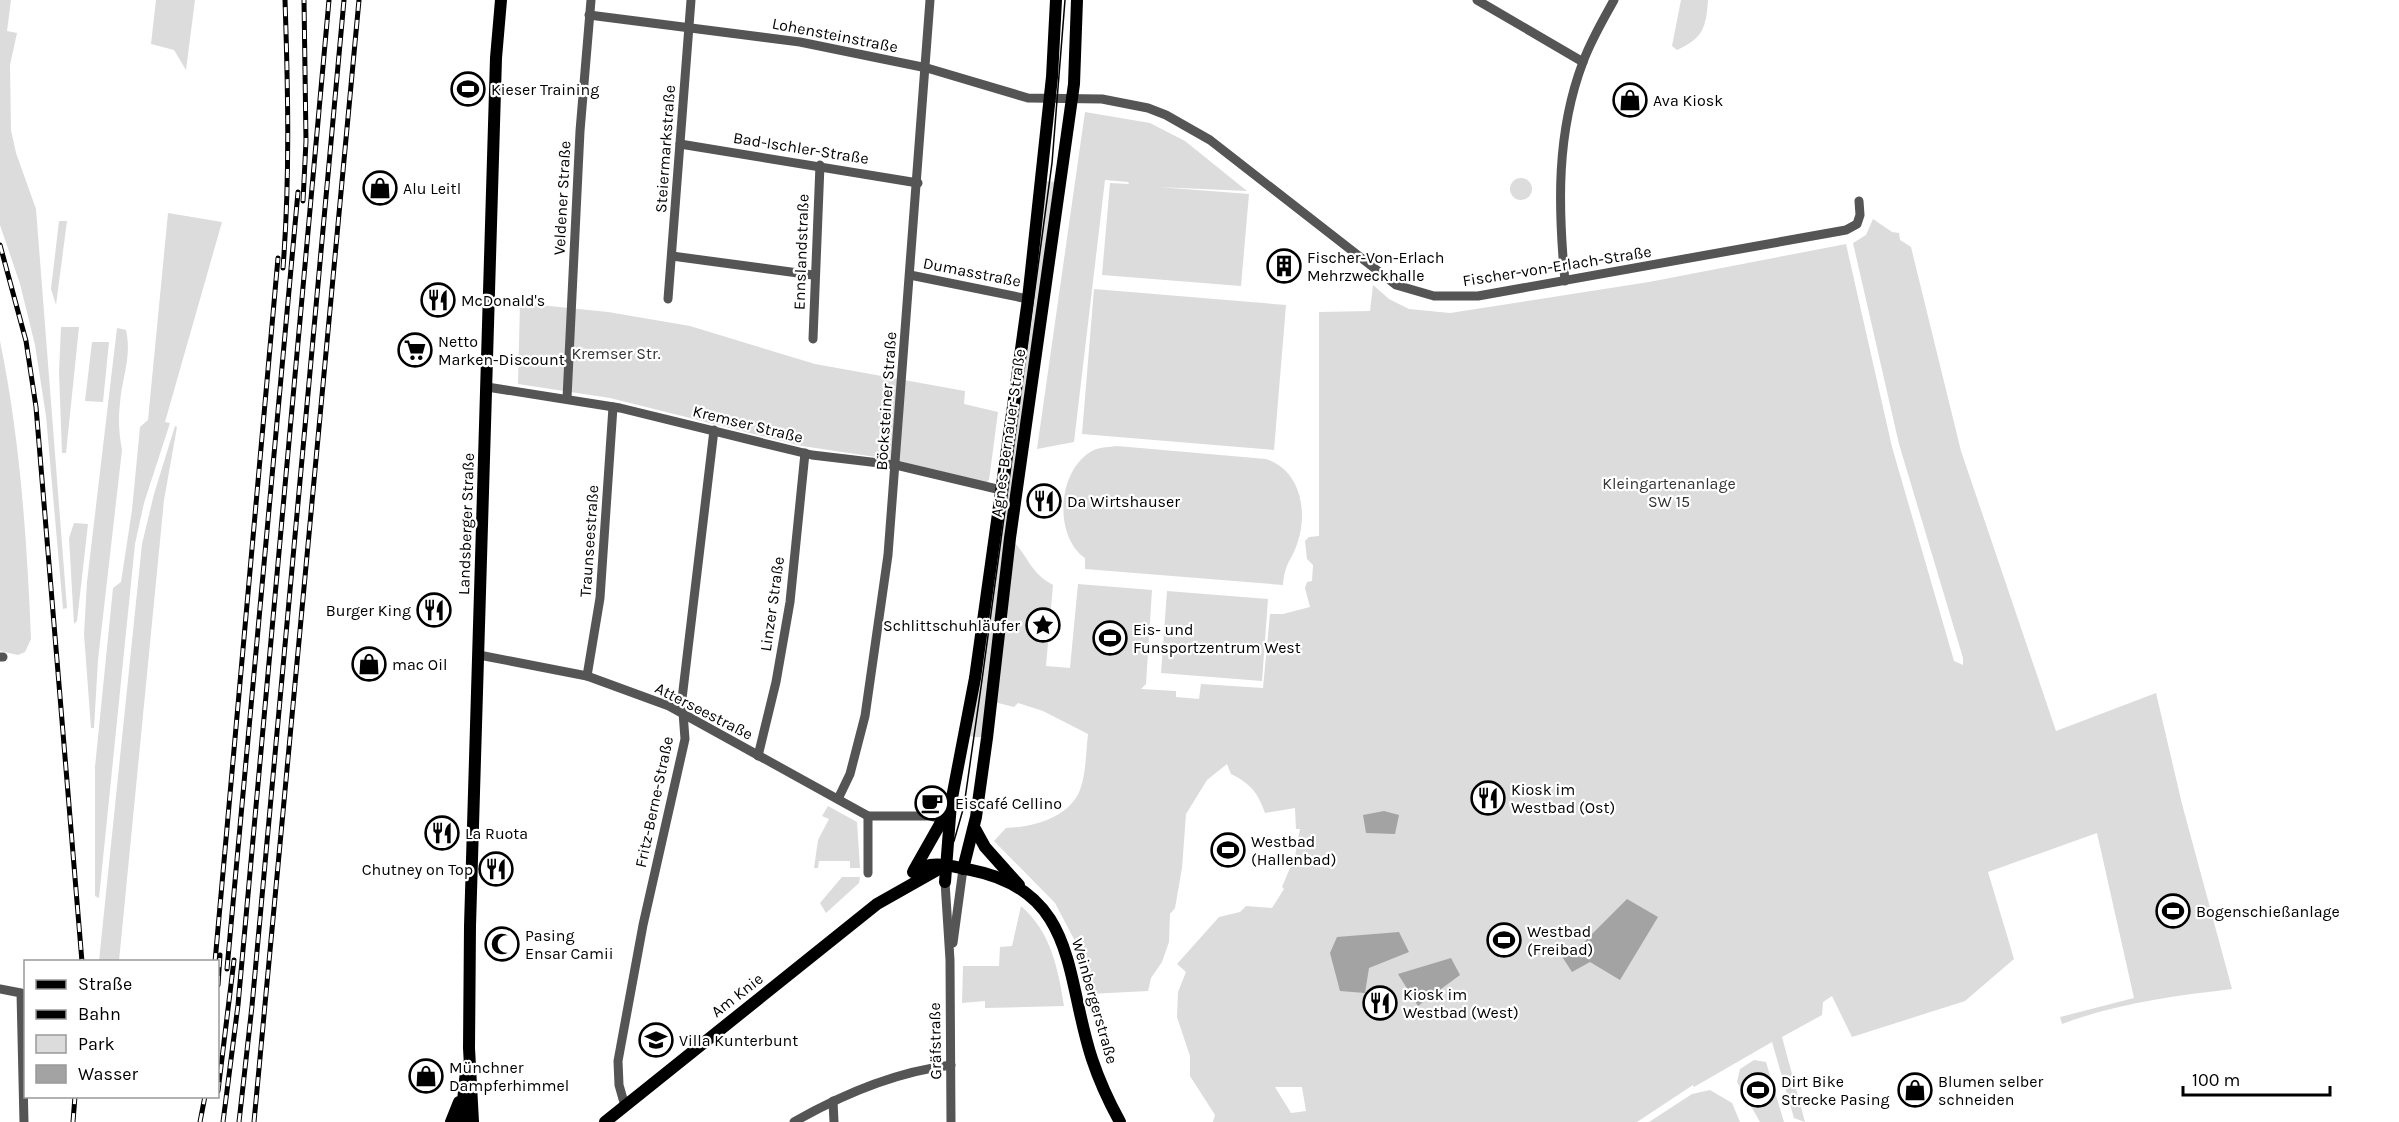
<svg xmlns="http://www.w3.org/2000/svg" width="2399" height="1122" font-family="Karla,sans-serif">
	<rect width="100%" height="100%" fill="#fff"/>
	<g fill="#dcdcdc" fill-rule="evenodd">
		<polygon points="0,0 11,0 7,31 17,33 10,65 11,130 16,153 36,209 67,608 63,609 46,416 35,345 20,284 0,225"/>
		<polygon points="156,0 195,0 186,70 174,50 151,44"/>
		<path d="M 1681,0 L 1708,0 C 1706,28 1703,38 1677,50 L 1672,46 Z"/>
		<polygon points="1085,112 1150,123 1185,141 1247,191 1158,187 1249,194 1241,286 1102,275 1110,183 1129,184 1128,182 1105,180 1074,442 1037,449"/>
		<circle cx="1521" cy="189" r="11"/>
		<polygon points="1044,181 1056,182 984,738 967,736"/>
		<polygon points="168,213 222,222 165,422 170,423 144,503 135,544 99,898 95,896 95,767 113,588 121,582 132,510 140,427 148,420"/>
		<path d="M 1873,219 L 1892,232 L 1899,233 L 1900,240 L 1911,247 L 1961,451 L 2056,731 L 2156,693 L 2182,804 L 2232,989 C 2174,996 2118,1003 2062,1024 L 2060,1017 L 2134,998 L 2097,833 L 1988,872 L 2014,959 L 1965,1001 L 1852,1037 L 1832,996 L 1823,1002 L 1822,1015 L 1782,1037 L 1805,1122 L 1794,1118 L 1772,1042 L 1694,1087 L 1693,1085 L 1637,1122 L 1213,1122 L 1215,1115 L 1190,1076 L 1190,1056 L 1177,1017 L 1178,992 L 1186,972 L 1177,964 L 1219,917 L 1240,912 L 1246,906 L 1272,908 L 1284,889 L 1282,887 L 1295,856 L 1300,829 L 1296,829 L 1295,808 L 1265,813 C 1258,793 1251,784 1231,774 L 1227,764 L 1207,780 L 1186,814 L 1182,868 L 1175,908 L 1170,914 L 1169,942 L 1162,962 L 1151,978 L 1148,991 L 1089,994 L 1077,945 L 1055,903 L 994,841 L 1006,828 C 1033,827 1069,818 1080,790 C 1086,774 1086,751 1088,734 L 1043,711 L 1018,703 L 1014,707 L 994,702 L 1012,540 C 1029,557 1030,573 1053,585 L 1046,666 L 1070,668 L 1078,584 L 1152,590 L 1146,684 L 1141,689 L 1176,691 L 1176,697 L 1199,699 L 1201,684 L 1263,688 L 1270,614 L 1283,614 L 1310,607 L 1305,588 L 1307,582 L 1312,581 L 1313,565 L 1307,559 L 1305,541 L 1309,537 L 1319,536 L 1319,312 L 1370,311 L 1373,285 L 1389,299 L 1409,309 L 1450,313 L 1649,282 L 1846,244 L 1892,447 L 1954,661 L 1963,665 L 1963,658 L 1899,444 L 1853,243 L 1866,235 ZM 1275,1087 L 1302,1087 L 1306,1111 L 1291,1113 Z"/>
		<polygon points="59,221 67,221 56,305 51,289"/>
		<polygon points="1094,289 1286,305 1274,450 1082,434"/>
		<polygon points="520,303 608,312 690,326 815,364 965,391 964,404 998,412 989,480 986,483 896,460 802,446 610,398 518,384"/>
		<polygon points="61,327 79,327 66,453 62,453 59,372"/>
		<path d="M 117,328 L 126,330 C 132,358 122,376 120,403 C 118,419 119,434 122,450 L 98,660 L 94,728 L 91,728 L 84,634 L 87,582 Z"/>
		<path d="M 0,341 C 20,438 27,540 31,639 L 25,652 L 18,655 L 0,651 Z"/>
		<polygon points="92,342 109,342 103,402 85,401"/>
		<polygon points="175,426 177,427 164,500 119,961 99,961 142,544 154,494"/>
		<path d="M 1117,446 L 1266,459 C 1300,470 1308,510 1298,541 C 1292,561 1285,561 1283,585 L 1085,569 L 1085,558 C 1053,536 1057,468 1094,450 C 1101,447 1109,447 1117,446 Z"/>
		<polygon points="74,523 88,524 77,621 74,624 69,538"/>
		<polygon points="1167,591 1268,599 1262,681 1161,673"/>
		<polygon points="828,806 857,822 860,868 850,868 850,861 819,861 818,868 814,868 818,840 829,819 822,816"/>
		<polygon points="842,877 860,877 859,883 826,913 820,903"/>
		<path d="M 1021,906 C 1051,932 1058,968 1064,1006 L 985,1008 L 985,1001 L 962,1003 L 963,966 L 999,966 L 1000,947 L 1012,946 Z"/>
		<polygon points="1754,1060 1766,1062 1784,1122 1760,1122 1737,1082 1740,1069"/>
		<polygon points="1710,1090 1732,1103 1740,1122 1649,1122 1692,1094"/>
	</g>
	<g fill="#a3a3a3">
		<polygon points="1384,811 1399,815 1395,834 1366,833 1363,815"/>
		<polygon points="1627,899 1658,917 1620,980 1590,962 1572,972 1561,955 1581,945"/>
		<polygon points="1399,932 1409,952 1369,968 1365,993 1340,991 1330,953 1337,937"/>
		<polygon points="1451,958 1460,975 1418,1006 1398,974"/>
	</g>
	<g fill="none" stroke-linecap="round" stroke-linejoin="round">
		<g stroke="#555" stroke-width="9">
			<polyline points="1477,0 1583,62"/>
			<polyline points="589,15 800,42 927,68 1028,98 1102,99 1148,108 1166,115 1210,140 1396,285 1434,296 1478,296 1846,230 1857,224 1860,215 1859,201"/>
			<polyline points="680,144 918,183"/>
			<polyline points="672,256 813,275"/>
			<polyline points="910,275 1028,299"/>
			<path d="M 1565,281 C 1558,207 1556,133 1583,62 C 1591,40 1603,20 1614,0"/>
			<polyline points="668,299 691,0"/>
			<polyline points="813,339 820,165"/>
			<polyline points="487,387 620,408 812,455 896,465 1001,490"/>
			<polyline points="567,398 580,131 591,0"/>
			<polyline points="479,655 587,676 669,706 868,816 931,816 943,820"/>
			<polyline points="0,657 3,657"/>
			<polyline points="587,676 600,598 613,407"/>
			<polyline points="758,756 776,682 790,602 805,453"/>
			<polyline points="838,799 850,774 865,716 888,555 930,0"/>
			<polyline points="868,816 868,873"/>
			<polyline points="945,882 950,960 951,1122"/>
			<polyline points="953,943 963,869"/>
			<polyline points="0,989 21,993 24,1122"/>
			<polyline points="833,1101 834,1122"/>
			<polyline points="625,1106 619,1085 618,1061 643,925 685,739 682,699 714,430"/>
			<path d="M 794,1122 C 841,1095 896,1072 951,1065"/>
		</g>
		<g stroke="#000" stroke-width="12">
			<polyline points="974,827 985,847 1019,885"/>
			<polyline points="963,869 976,817 987,738 1010,538 1074,84 1077,0"/>
			<polyline points="914,870 948,810"/>
			<path d="M 913,872 C 932,859 950,866 971,870 C 1078,891 1065,978 1092,1059 C 1099,1080 1109,1102 1120,1122"/>
			<polyline points="945,882 951,803 975,678 1028,299 1052,77 1056,0"/>
			<polyline points="451,1122 459,1102"/>
			<polyline points="461,1122 466,1070"/>
			<polyline points="473,1122 469,1048 470,926 496,58 501,0"/>
			<polyline points="605,1122 877,904 946,865"/>
		</g>
		<polyline stroke="#000" stroke-width="1.5" points="602,1122 880,899 938,865 954,841 964,806 982,680 1052,163 1065,0"/>
		<defs>
			<g id="rail">
				<polyline points="303,201 306,141 304,0"/>
				<polyline points="0,245 26,341 36,407 82,962"/>
				<path d="M 283,268 C 290,178 288,90 285,0"/>
				<polyline points="215,962 278,258"/>
				<polyline points="227,969 298,192"/>
				<polyline points="218,985 220,955"/>
				<polyline points="218,1091 234,960"/>
				<polyline points="73,1122 75,1096"/>
				<polyline points="200,1122 205,1096"/>
				<polyline points="223,1122 238,1005 329,0"/>
				<polyline points="239,1122 252,1006 344,0"/>
				<polyline points="254,1122 359,0"/>
			</g>
		</defs>
		<use href="#rail" stroke="#000" stroke-width="5"/>
		<use href="#rail" stroke="#fff" stroke-width="3" stroke-dasharray="9" stroke-linecap="butt"/>
	</g>
	<defs>
		<symbol id="stadium-ring" viewBox="-11 -11 22 22"><circle r="9.5" fill="#fff" stroke="#000" stroke-width="1.5"/><path d="M0-5a6.5 5 0 1 0 0 10a6.5 5 0 1 0 0-10ZM-3.5-1.8h7v3.6h-7Z" fill="#000"/></symbol>
		<symbol id="shop-ring" viewBox="-11 -11 22 22"><circle r="9.5" fill="#fff" stroke="#000" stroke-width="1.5"/><path d="M-5-2.5h2.3a2.7 3.5 0 0 1 5.4 0H5L5.5 6h-11ZM-1.5-2.5h3a1.5 2.3 0 0 0-3 0Z" fill="#000"/></symbol>
		<symbol id="building-ring" viewBox="-11 -11 22 22"><circle r="9.5" fill="#fff" stroke="#000" stroke-width="1.5"/><path d="M-4-6H4V6H1V3H-1V6H-4ZM-2.5-4.3h1.7v1.8h-1.7ZM.8-4.3h1.7v1.8H.8ZM-2.5-1h1.7V.8h-1.7ZM.8-1h1.7V.8H.8Z" fill="#000"/></symbol>
		<symbol id="restaurant-ring" viewBox="-11 -11 22 22"><circle r="9.5" fill="#fff" stroke="#000" stroke-width="1.5"/><path d="M-5-6h1v4h1v-4h1v4h1v-4h1v5L-1.5 .5V6h-2V.5L-5-1ZM5-6V6H3V1.5H1.5Q1.5-4 5-6Z" fill="#000"/></symbol>
		<symbol id="supermarket-ring" viewBox="-11 -11 22 22"><circle r="9.5" fill="#fff" stroke="#000" stroke-width="1.5"/><path d="M-6-5.5h2.5l.6 2H6L4.5 2H-2.5L-4.4-4H-6ZM-1.5 3.2a1.3 1.3 0 1 0 .1 0ZM3 3.2a1.3 1.3 0 1 0 .1 0Z" fill="#000"/></symbol>
		<symbol id="sight-ring" viewBox="-11 -11 22 22"><circle r="9.5" fill="#fff" stroke="#000" stroke-width="1.5"/><path d="M0-6L1.8-2.2L6-1.7L2.9 1.2L3.7 5.4L0 3.3L-3.7 5.4L-2.9 1.2L-6-1.7L-1.8-2.2Z" fill="#000"/></symbol>
		<symbol id="cafe-ring" viewBox="-11 -11 22 22"><circle r="9.5" fill="#fff" stroke="#000" stroke-width="1.5"/><path d="M-5.5-4.5H6V0H3Q3 3.5 0 3.5H-2.5Q-5.5 3.5-5.5 0ZM3-3.2v2h1.7v-2ZM-6 4.5H4V6H-6Z" fill="#000"/></symbol>
		<symbol id="mosque-ring" viewBox="-11 -11 22 22"><circle r="9.5" fill="#fff" stroke="#000" stroke-width="1.5"/><path d="M3.5-4.9A6 6 0 1 0 3.5 4.9A5 5 0 1 1 3.5-4.9Z" fill="#000"/></symbol>
		<symbol id="school-ring" viewBox="-11 -11 22 22"><circle r="9.5" fill="#fff" stroke="#000" stroke-width="1.5"/><path d="M0-5L7-2L0 1L-7-2ZM-4 1L0 2.5L4 1V4Q0 6-4 4Z" fill="#000"/></symbol>
	</defs>
	<g fill-rule="evenodd">
		<use href="#stadium-ring" x="449" y="70" width="38" height="38"/>
		<use href="#shop-ring" x="1611" y="81" width="38" height="38"/>
		<use href="#shop-ring" x="361" y="169" width="38" height="38"/>
		<use href="#building-ring" x="1265" y="247" width="38" height="38"/>
		<use href="#restaurant-ring" x="419" y="281" width="38" height="38"/>
		<use href="#supermarket-ring" x="396" y="331" width="38" height="38"/>
		<use href="#restaurant-ring" x="1025" y="482" width="38" height="38"/>
		<use href="#restaurant-ring" x="415" y="591" width="38" height="38"/>
		<use href="#sight-ring" x="1024" y="606" width="38" height="38"/>
		<use href="#stadium-ring" x="1091" y="619" width="38" height="38"/>
		<use href="#shop-ring" x="350" y="645" width="38" height="38"/>
		<use href="#restaurant-ring" x="1469" y="779" width="38" height="38"/>
		<use href="#cafe-ring" x="913" y="784" width="38" height="38"/>
		<use href="#restaurant-ring" x="423" y="814" width="38" height="38"/>
		<use href="#stadium-ring" x="1209" y="831" width="38" height="38"/>
		<use href="#restaurant-ring" x="477" y="850" width="38" height="38"/>
		<use href="#stadium-ring" x="2154" y="892" width="38" height="38"/>
		<use href="#stadium-ring" x="1485" y="921" width="38" height="38"/>
		<use href="#mosque-ring" x="483" y="925" width="38" height="38"/>
		<use href="#restaurant-ring" x="1361" y="984" width="38" height="38"/>
		<use href="#school-ring" x="637" y="1021" width="38" height="38"/>
		<use href="#shop-ring" x="407" y="1057" width="38" height="38"/>
		<use href="#stadium-ring" x="1739" y="1071" width="38" height="38"/>
		<use href="#shop-ring" x="1896" y="1071" width="38" height="38"/>
	</g>
	<g text-anchor="middle" dominant-baseline="central" stroke-width="4.5" stroke-linejoin="round" paint-order="stroke">
		<g font-size="16" fill="#000" stroke="#fff">
			<text transform="translate(835 35) rotate(11)">Lohensteinstraße</text>
			<text transform="translate(801 148) rotate(9)">Bad-Ischler-Straße</text>
			<text transform="translate(665 149) rotate(-86)">Steiermarkstraße</text>
			<text transform="translate(562 198) rotate(-87)">Veldener Straße</text>
			<text transform="translate(801 252) rotate(-88)">Ennslandstraße</text>
			<text transform="translate(1557 266) rotate(-9)">Fischer-von-Erlach-Straße</text>
			<text transform="translate(972 272) rotate(11)">Dumasstraße</text>
			<text transform="translate(886 401) rotate(-86)">Böcksteiner Straße</text>
			<text transform="translate(748 424) rotate(14)">Kremser Straße</text>
			<text transform="translate(1008 433) rotate(-82)">Agnes-Bernauer-Straße</text>
			<text transform="translate(466 524) rotate(-88)">Landsberger Straße</text>
			<text transform="translate(589 541) rotate(-86)">Traunseestraße</text>
			<text transform="translate(772 604) rotate(-82)">Linzer Straße</text>
			<text transform="translate(704 711) rotate(27)">Atterseestraße</text>
			<text transform="translate(654 802) rotate(-78)">Fritz-Berne-Straße</text>
			<text transform="translate(737 995) rotate(-38)">Am Knie</text>
			<text transform="translate(1095 1001) rotate(74)">Weinbergerstraße</text>
			<text transform="translate(935 1041) rotate(-91)">Gräfstraße</text>
		</g>
		<g font-size="16" fill="#000" stroke="#fff" text-anchor="start">
			<text x="491" y="89">Kieser Training</text>
			<text x="1653" y="100">Ava Kiosk</text>
			<text x="403" y="188">Alu Leitl</text>
			<text x="1307" y="257">Fischer-Von-Erlach<tspan x="1307" dy="18">Mehrzweckhalle</tspan></text>
			<text x="461" y="300">McDonald's</text>
			<text x="438" y="341">Netto<tspan x="438" dy="18">Marken-Discount</tspan></text>
			<text x="1067" y="501">Da Wirtshauser</text>
			<text x="411" y="610" text-anchor="end">Burger King</text>
			<text x="1020" y="625" text-anchor="end">Schlittschuhläufer</text>
			<text x="1133" y="629">Eis- und<tspan x="1133" dy="18">Funsportzentrum West</tspan></text>
			<text x="392" y="664">mac Oil</text>
			<text x="1511" y="789">Kiosk im<tspan x="1511" dy="18">Westbad (Ost)</tspan></text>
			<text x="955" y="803">Eiscafé Cellino</text>
			<text x="465" y="833">La Ruota</text>
			<text x="1251" y="841">Westbad<tspan x="1251" dy="18">(Hallenbad)</tspan></text>
			<text x="473" y="869" text-anchor="end">Chutney on Top</text>
			<text x="2196" y="911">Bogenschießanlage</text>
			<text x="1527" y="931">Westbad<tspan x="1527" dy="18">(Freibad)</tspan></text>
			<text x="525" y="935">Pasing<tspan x="525" dy="18">Ensar Camii</tspan></text>
			<text x="1403" y="994">Kiosk im<tspan x="1403" dy="18">Westbad (West)</tspan></text>
			<text x="679" y="1040">Villa Kunterbunt</text>
			<text x="449" y="1067">Münchner<tspan x="449" dy="18">Dampferhimmel</tspan></text>
			<text x="1781" y="1081">Dirt Bike<tspan x="1781" dy="18">Strecke Pasing</tspan></text>
			<text x="1938" y="1081">Blumen selber<tspan x="1938" dy="18">schneiden</tspan></text>
		</g>
		<g font-size="16" fill="#333" stroke="#fff">
			<text x="616" y="353">Kremser Str.</text>
			<text x="1669" y="483">Kleingartenanlage<tspan x="1669" dy="18">SW 15</tspan></text>
		</g>
	</g>
	<rect x="24" y="960" width="195" height="138" fill="#ffffff" stroke="#999999" stroke-width="1.5"/>
	<rect x="36" y="980" width="30" height="9" fill="#000000" stroke="#999999" stroke-width="1.5"/>
	<text x="78" y="990" font-size="18" fill="#000000">Straße</text>
	<rect x="36" y="1010" width="30" height="9" fill="#000000" stroke="#999999" stroke-width="1.5"/>
	<text x="78" y="1020" font-size="18" fill="#000000">Bahn</text>
	<rect x="36" y="1035" width="30" height="18" fill="#dcdcdc" stroke="#999999" stroke-width="1.5"/>
	<text x="78" y="1050" font-size="18" fill="#000000">Park</text>
	<rect x="36" y="1065" width="30" height="18" fill="#a3a3a3" stroke="#999999" stroke-width="1.5"/>
	<text x="78" y="1080" font-size="18" fill="#000000">Wasser</text>
	<path d="M2183 1086v9h147v-9" fill="none" stroke="#000000" stroke-width="3"/>
	<text x="2192" y="1086" font-size="18" fill="#000000" stroke="#ffffff" stroke-width="4.5" paint-order="stroke">100 m</text>
</svg>
